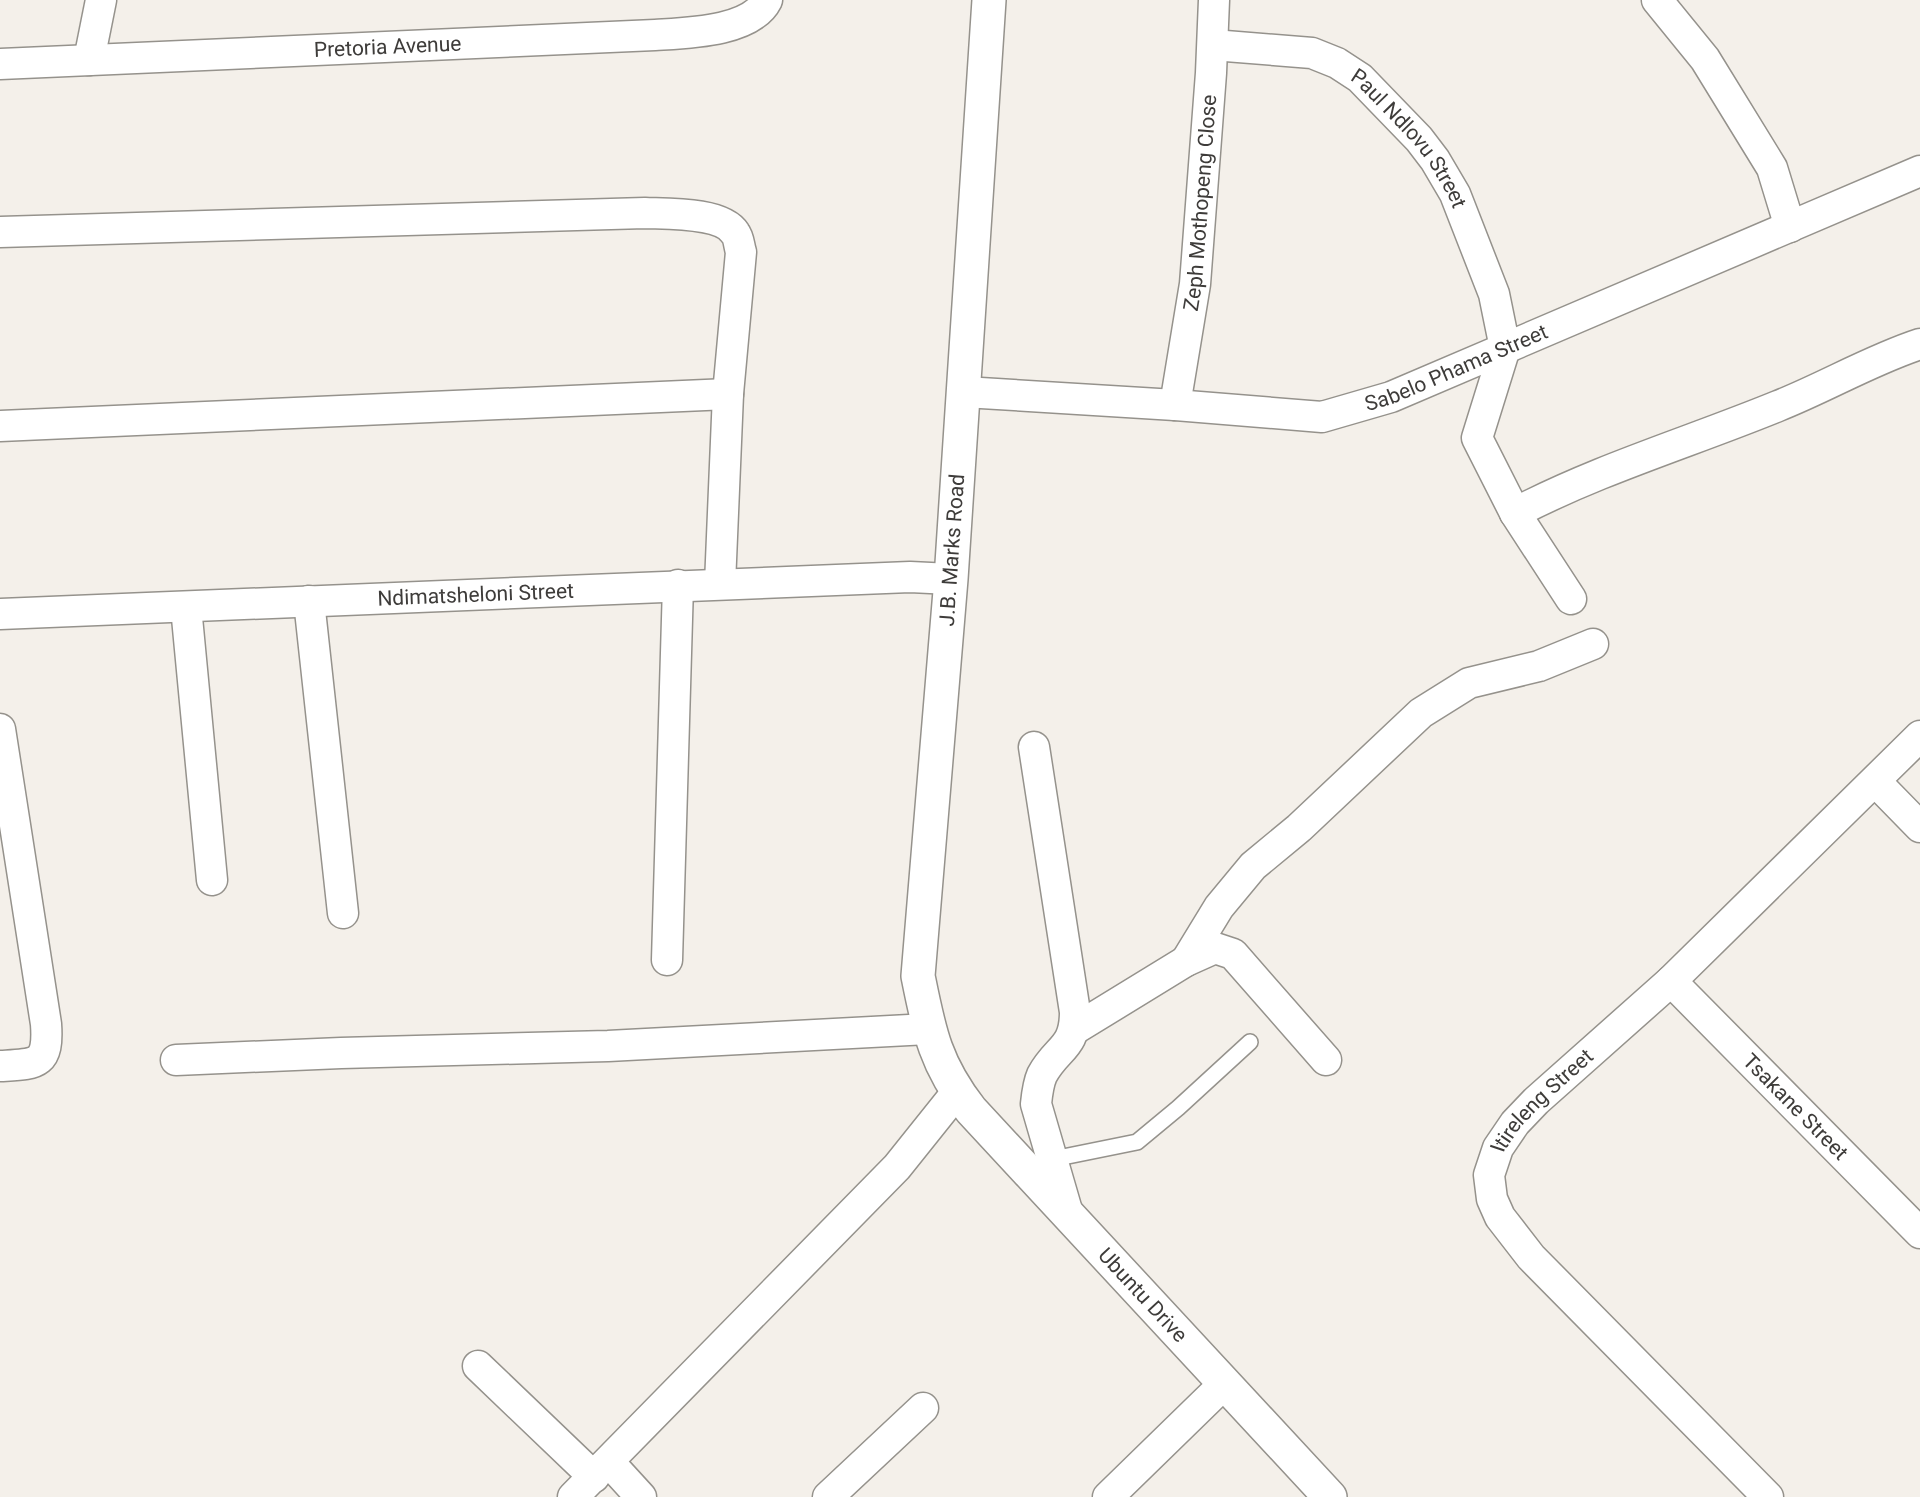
<svg xmlns="http://www.w3.org/2000/svg" width="1920" height="1497" font-family="Roboto,sans-serif">
	<rect width="100%" height="100%" fill="#f4f0ea"/>
	<g fill="none" stroke-linecap="round" stroke-linejoin="round">
		<defs>
			<polyline id="service" points="1053,1159 1137,1142 1178,1108 1250,1042"/>
			<g id="minor">
				<polyline points="1657,0 1705,59 1772,168 1790,227"/>
				<path id="s1" d="M 1213,45 L 1312,53 L 1337,63 L 1360,78 L 1419,139 L 1435,160 L 1455,194 L 1494,294 L 1505,348 L 1477,438 L 1515,513 L 1571,599"/>
				<polyline points="89,60 101,0"/>
				<path id="s2" d="M 0,64 L 655,35 C 687,33 751,32 767,0"/>
				<path d="M 0,232 L 645,213 C 667,214 722,212 735,233 C 739,238 739,246 741,252 L 728,394 L 720,584"/>
				<path id="s3" d="M 964,392 L 1175,405 L 1322,417 L 1391,397 L 1920,171"/>
				<path id="s4" d="M 1175,405 L 1195,284 L 1211,73 L 1214,0"/>
				<polyline points="0,426 728,394"/>
				<path d="M 1515,513 C 1599,469 1690,442 1778,406 C 1826,387 1871,360 1920,344"/>
				<polyline points="309,601 343,913"/>
				<polyline points="186,607 212,880"/>
				<path id="s5" d="M 0,614 L 910,577 L 951,579"/>
				<path d="M 0,729 L 46,1024 C 49,1066 36,1064 0,1066"/>
				<path d="M 1034,747 L 1075,1012 C 1075,1049 1057,1047 1042,1075 C 1038,1084 1037,1094 1036,1104 L 1068,1214"/>
				<polyline points="1875,781 1920,827"/>
				<polyline points="667,960 678,585"/>
				<polyline points="1186,961 1219,907 1253,866 1299,828 1421,713 1469,683 1539,666 1593,644"/>
				<path id="s6" d="M 1671,981 L 1920,1233"/>
				<polyline points="1075,1029 1186,961 1215,948 1233,954 1326,1060"/>
				<polyline points="176,1060 341,1053 608,1046 928,1029"/>
				<polyline points="478,1366 594,1477"/>
				<polyline points="609,1462 641,1497"/>
				<polyline points="573,1497 897,1167 957,1092"/>
				<polyline points="828,1497 923,1408"/>
				<polyline points="1108,1497 1225,1383"/>
				<path id="s7" d="M 1768,1497 L 1531,1257 L 1500,1217 L 1492,1199 L 1489,1175 L 1498,1148 L 1515,1123 L 1536,1101 L 1671,981 L 1920,736"/>
			</g>
			<g id="tertiary">
				<path id="s8" d="M 989,0 L 951,579 L 918,976 C 929,1031 935,1064 971,1110 L 1330,1497"/>
			</g>
		</defs>
		<use href="#service" stroke="#95928c" stroke-width="18"/>
		<use href="#minor" stroke="#95928c" stroke-width="33"/>
		<use href="#tertiary" stroke="#95928c" stroke-width="36"/>
		<use href="#service" stroke="#fff" stroke-width="15"/>
		<use href="#minor" stroke="#fff" stroke-width="30"/>
		<use href="#tertiary" stroke="#fff" stroke-width="33"/>
	</g>
	<g text-anchor="middle" dominant-baseline="central" stroke-width="5" stroke-linejoin="round" paint-order="stroke">
		<g font-size="21" fill="#3e3c3a" stroke="#fff">
			<text stroke="none"><textPath href="#s2" startOffset="388">Pretoria Avenue</textPath></text>
			<text stroke="none"><textPath href="#s1" startOffset="232">Paul Ndlovu Street</textPath></text>
			<text stroke="none"><textPath href="#s4" startOffset="204">Zeph Mothopeng Close</textPath></text>
			<text stroke="none"><textPath href="#s3" startOffset="502">Sabelo Phama Street</textPath></text>
			<text transform="translate(952 550) rotate(-86)">J.B. Marks Road</text>
			<text stroke="none"><textPath href="#s5" startOffset="476">Ndimatsheloni Street</textPath></text>
			<text stroke="none"><textPath href="#s7" startOffset="525">Itireleng Street</textPath></text>
			<text stroke="none"><textPath href="#s6" startOffset="177">Tsakane Street</textPath></text>
			<text stroke="none"><textPath href="#s8" startOffset="1377">Ubuntu Drive</textPath></text>
		</g>
	</g>
</svg>
